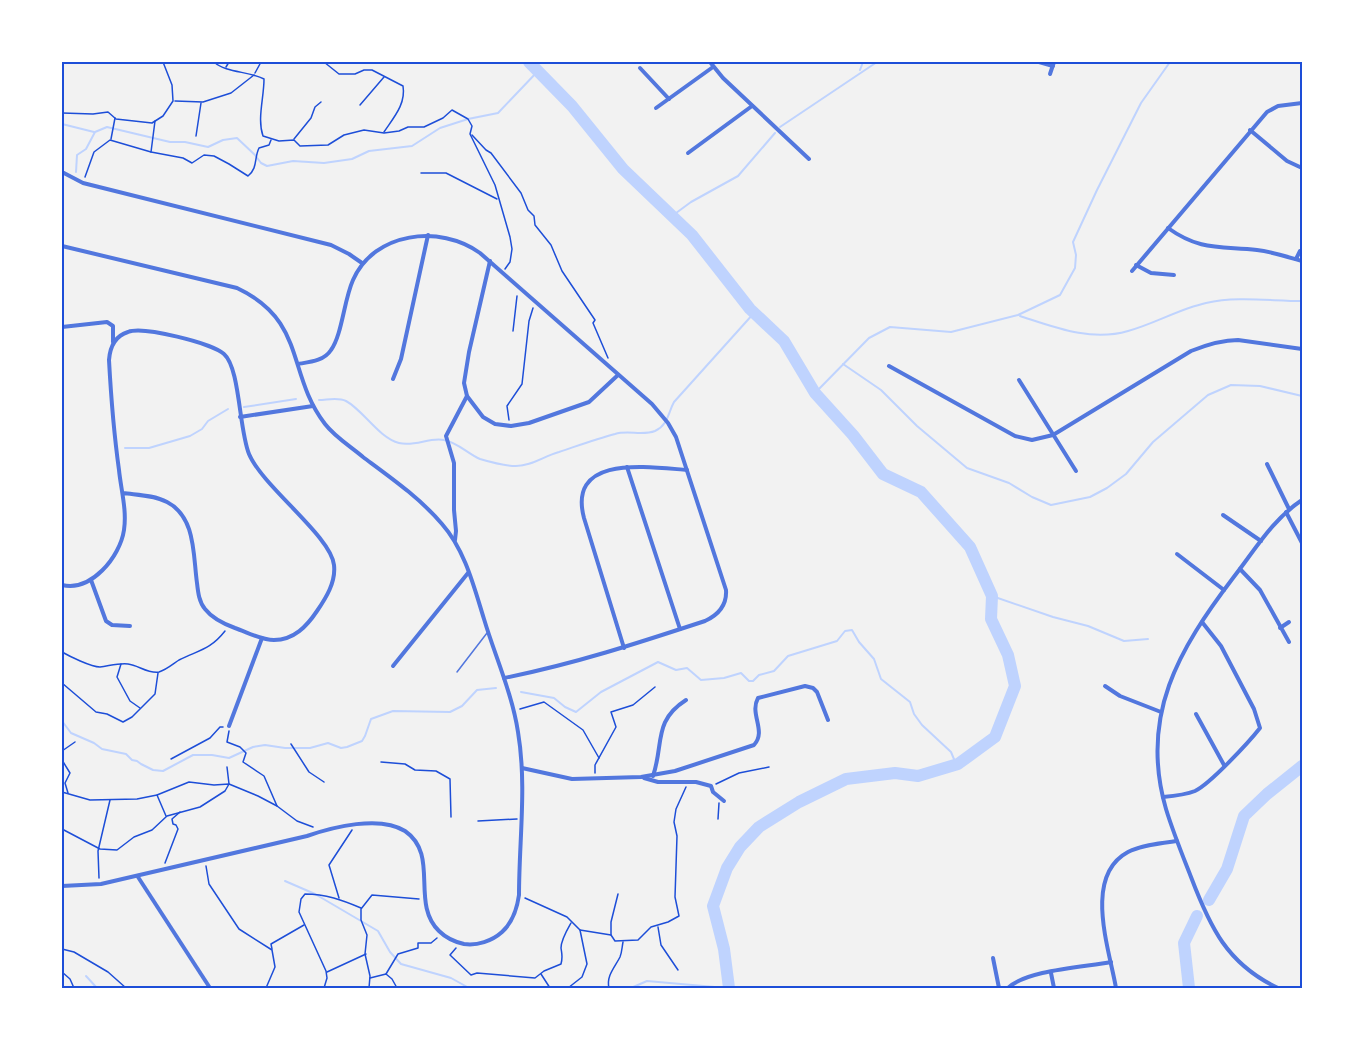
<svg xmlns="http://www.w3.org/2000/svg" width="1364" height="1050" font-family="Barlow,sans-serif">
	<rect width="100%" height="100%" fill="#f2f2f2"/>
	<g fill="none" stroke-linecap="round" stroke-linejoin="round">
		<g stroke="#bfd3fe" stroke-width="2">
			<polyline points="860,70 863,62"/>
			<polyline points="62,124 94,132"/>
			<polyline points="780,127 877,62"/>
			<polyline points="76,172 77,155 86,149 95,132 107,127 170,142 185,142 208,147 223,140 237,138 255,155 261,163 267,166 293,161 324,163 352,159 369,151 412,146 440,128 468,119 498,113 538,71"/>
			<polyline points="62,187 62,186"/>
			<polyline points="672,216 691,202 738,176 775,133"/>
			<path d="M 1020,316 C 1054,327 1091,342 1128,331 C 1154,324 1179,309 1206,303 C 1237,296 1271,301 1302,301"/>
			<polyline points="843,364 881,390 917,426 967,468 1009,483 1032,497 1051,505 1090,497 1107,488 1126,474 1153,442 1208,395 1231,385 1260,386 1302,396"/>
			<polyline points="815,393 869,338 890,327 951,332 1018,315 1060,295 1075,268 1076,255 1073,242 1097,190 1141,103 1170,62"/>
			<path d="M 319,400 C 327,400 338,397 346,401 C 363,410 379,438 399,443 C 415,447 429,437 444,440 C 457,442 468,454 480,459 C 490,462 506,466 516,466 C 532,466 544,456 559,452 C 577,446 596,439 615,434 C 628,430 643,436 655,431 C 668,425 668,413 674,402 L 754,313"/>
			<polyline points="244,407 296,399"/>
			<polyline points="125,448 149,448 190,436 202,429 208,421 228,409"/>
			<polyline points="992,596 1053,617 1088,626 1124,641 1148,639"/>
			<polyline points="521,692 554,698 565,707 576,712 601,692 658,662 676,670 687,668 701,680 724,678 741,673 749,681 753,681 759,675 774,671 788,656 837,641 845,631 852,630 859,642 874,659 881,679 910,702 914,714 922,725 951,752 956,764"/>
			<polyline points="62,721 71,733 94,743 102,749 126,754 132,760 137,761 141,764 153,770 163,771 193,755 212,755 229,758 253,747 265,745 285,748 310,748 328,743 341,748 347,747 362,741 365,736 371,719 393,711 450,712 462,706 477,690 496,688"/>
			<polyline points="285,881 315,894 378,931 390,952 401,964 451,978 469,988"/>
			<polyline points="86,976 97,988"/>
			<polyline points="631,988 647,981 726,988"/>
		</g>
		<g stroke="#bfd3fe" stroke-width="12">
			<polyline points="529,62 572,106 623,169 692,235 750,309 784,341 815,393 853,435 883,474 921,492 970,547 992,596 991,619 1008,655 1015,686 995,737 958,764 918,776 895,773 846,779 799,802 759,827 740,847 727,868 713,906 724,949 729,988"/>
			<polyline points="1209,900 1227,869 1244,816 1267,794 1302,766"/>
			<polyline points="1189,988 1184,943 1197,916"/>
		</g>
		<g stroke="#1d4ed8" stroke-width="1.5">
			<path d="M 214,62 C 226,73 249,71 264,79 C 264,98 257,119 263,136 L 279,141 L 294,140 L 300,146 L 328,145 L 344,135 L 364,130 L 384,133 L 399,131 L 408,127 L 424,127 L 443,118 L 452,110 L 468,119 L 472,126 L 470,134 L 495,185 L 510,237 L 512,249 L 510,262 L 505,269"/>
			<path d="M 324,62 L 339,74 L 355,74 L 364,70 L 372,70 L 403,86 C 406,104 394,117 384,132"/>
			<polyline points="226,67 229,62"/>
			<polyline points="255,73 261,62"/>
			<polyline points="175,101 203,102 231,93 254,75"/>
			<polyline points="360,105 384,77"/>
			<polyline points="62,113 93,114 108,112 116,119 152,123 163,116 173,101 172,85 163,62"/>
			<polyline points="472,135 486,150 491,153 521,193 528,210 534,216 535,225 551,245 562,271 595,320 593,323 608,358"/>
			<polyline points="196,136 201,103"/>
			<polyline points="111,139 115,118"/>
			<polyline points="294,139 311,118 315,107 321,102"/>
			<polyline points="151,152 155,121"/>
			<polyline points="421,173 446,173 497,199"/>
			<path d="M 85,177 L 94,152 L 110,140 L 151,152 L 183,158 L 192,163 L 204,155 L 214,156 L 229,164 L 248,176 C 258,168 254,158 259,148 L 269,145 L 271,140"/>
			<polyline points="513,331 517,296"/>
			<polyline points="509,420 507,406 522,384 529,321 533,308"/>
			<path d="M 62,652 C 69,656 91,667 100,667 C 109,666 118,663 128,664 C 138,665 148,674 159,672 C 166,670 173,664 179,660 C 199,650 210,650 225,631"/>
			<polyline points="121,664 117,677 130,701 140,708"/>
			<polyline points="62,683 96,712 107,714 123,722 132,717 155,694 158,673"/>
			<polyline points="520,709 544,702 583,730 599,758"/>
			<polyline points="229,731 227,742 240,747 246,753 243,762 264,776 277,806"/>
			<polyline points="291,744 309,772 324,782"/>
			<polyline points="62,751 75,742"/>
			<polyline points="171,759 210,738 220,727 223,727"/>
			<polyline points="62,760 70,773 65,783 68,793"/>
			<polyline points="381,762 405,764 415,770 436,771 450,779 451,817"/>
			<polyline points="595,773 595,765 616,727 611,712 633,705 655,687"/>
			<polyline points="716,784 739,773 769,767"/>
			<polyline points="62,792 90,800 137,799 157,795 189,782 214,785 229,784 258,796 277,806 297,821 313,827"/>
			<polyline points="157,795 166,816"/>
			<polyline points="718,819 719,803"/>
			<polyline points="478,821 517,819"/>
			<polyline points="62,829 100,849 117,850 134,837 152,830 167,816 200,807 225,791 229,784 227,767"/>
			<polyline points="165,863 178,829 176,825 173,824 172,819 180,812"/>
			<polyline points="206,866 209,884 239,929 272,950 275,967 266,988"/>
			<polyline points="99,878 98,851 110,800"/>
			<polyline points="339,898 329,865 352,830"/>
			<polyline points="525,898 567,917 580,930 587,964 582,977 568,988"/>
			<polyline points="658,927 661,945 678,970"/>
			<polyline points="580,930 611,935 615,941 638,940 651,927 668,922 679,916 675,897 677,836 674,822 676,809 686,787"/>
			<polyline points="611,935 611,922 618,894"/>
			<path d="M 456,948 L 450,955 L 471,975 L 477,973 L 535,978 L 544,971 L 561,964 C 563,957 562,955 561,948 C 561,940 567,930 571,923"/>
			<polyline points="62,949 74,952 108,972 126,988"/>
			<polyline points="272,949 271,944 304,925"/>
			<polyline points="62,972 70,979 74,988"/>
			<polyline points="327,972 366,954"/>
			<polyline points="386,974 398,954 418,948 418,943 431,943 437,938"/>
			<polyline points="541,974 550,988"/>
			<polyline points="370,978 386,974 392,979 397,988"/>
			<path d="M 324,988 L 327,978 L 326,971 L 299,912 L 301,899 L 305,894 C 326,894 342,900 361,908"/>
			<polyline points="369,988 370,976 365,954 367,935 361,920 361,909 372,895 419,899"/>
			<path d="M 609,988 C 606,976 615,967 620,957 C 622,952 622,947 623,942"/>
		</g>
		<polyline stroke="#5277de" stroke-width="1.5" points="457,672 487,633"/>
		<g stroke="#5277de" stroke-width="4">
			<polyline points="710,62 723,78 809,159"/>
			<polyline points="1039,62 1053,66"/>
			<polyline points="640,68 669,99"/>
			<polyline points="1050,74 1054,62"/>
			<polyline points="656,108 713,67"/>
			<polyline points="1250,130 1287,161 1302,168"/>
			<polyline points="688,153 752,106"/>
			<polyline points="62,172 83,183 331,245 349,254 362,263"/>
			<path d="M 1168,228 C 1200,251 1220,246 1257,250 C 1273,252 1288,257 1302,261"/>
			<path d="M 62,246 L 237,288 C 307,321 286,373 325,424 C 335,437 350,446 363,457 C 390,477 420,498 442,524 C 465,550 474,587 484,619 C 495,656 512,693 518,732 C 527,785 519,841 519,895 C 517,909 513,922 502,932 C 492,941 477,946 464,944 C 455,942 446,938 439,931 C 410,903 440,855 405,831 C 380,815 333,827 307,836 L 101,884 L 62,886"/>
			<polyline points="1296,259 1300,251"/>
			<polyline points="490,261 469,352 464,383 467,396 483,417 495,424 511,426 529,423 589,402 618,375"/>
			<polyline points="1136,265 1151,273 1174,275"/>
			<polyline points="1132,271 1267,112 1278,106 1302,103"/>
			<polyline points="62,327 107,322 113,326 113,342"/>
			<path d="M 298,364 C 310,362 324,361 331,350 C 342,335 344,300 353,280 C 374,232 440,224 480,253 L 652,404 L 668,423 L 676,437 L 726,590 C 727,605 718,615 705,621 C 638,643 574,664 504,678"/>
			<path d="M 889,366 L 1015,436 L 1032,440 L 1053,435 L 1191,351 C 1206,345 1222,340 1238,340 L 1302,349"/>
			<polyline points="393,379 401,359 428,235"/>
			<polyline points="1019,380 1076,471"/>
			<polyline points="240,417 313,406"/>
			<polyline points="1267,464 1289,509"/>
			<polyline points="627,467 680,629"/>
			<polyline points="1286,512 1302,543"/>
			<polyline points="1223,515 1261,541"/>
			<polyline points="455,540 456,531 454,510 454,463 446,436 467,396"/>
			<polyline points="1177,554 1224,590"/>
			<polyline points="1240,569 1260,590 1289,642"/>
			<polyline points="91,580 106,621 112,625 130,626"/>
			<path d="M 62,585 C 91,592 120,557 124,530 C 127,510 121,490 119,470 C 114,434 111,397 109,360 C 110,347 115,336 128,332 C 143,326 212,343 224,354 C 240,368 239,430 249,454 C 263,487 331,536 334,565 C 336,582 326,598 317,611 C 307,626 294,640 274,640 C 261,640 247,632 235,628 C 224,624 212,618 205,609 C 199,602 198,592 197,583 C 193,555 196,517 167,502 C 154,495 137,495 123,493"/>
			<polyline points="1280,628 1289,622"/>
			<path d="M 624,648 L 584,518 C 567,454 649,467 687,470"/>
			<polyline points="393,666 468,573"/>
			<polyline points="1105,686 1120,696 1161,712"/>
			<polyline points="1196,714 1224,765"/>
			<polyline points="229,726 262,638"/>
			<path d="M 522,768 L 572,779 L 641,777 L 675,771 L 754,745 C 767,731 749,714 758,698 L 805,686 L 813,688 L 817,692 L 828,720"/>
			<path d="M 653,776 C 664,744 653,721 686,700"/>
			<polyline points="644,778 658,782 696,782 711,786 713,792 724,801"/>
			<path d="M 1163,797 C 1174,796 1185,795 1195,791 C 1210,784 1249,742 1260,728 L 1254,709 L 1221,646 L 1202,622"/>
			<polyline points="138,877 210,988"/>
			<polyline points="993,958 999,988"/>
			<polyline points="1051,973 1054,988"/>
			<path d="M 1008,988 C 1026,970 1085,967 1111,962"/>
			<path d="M 1116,988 C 1109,948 1083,876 1128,852 C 1141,845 1162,843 1177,841"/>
			<path d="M 1278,988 C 1227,964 1210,927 1191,877 C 1182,854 1173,832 1166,809 C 1139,716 1179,649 1233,578 C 1255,550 1272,520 1302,500"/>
		</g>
	</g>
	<rect width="1364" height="1050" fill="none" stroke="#ffffff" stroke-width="126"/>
	<rect x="63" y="63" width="1238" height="924" fill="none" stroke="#1d4ed8" stroke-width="2"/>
</svg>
